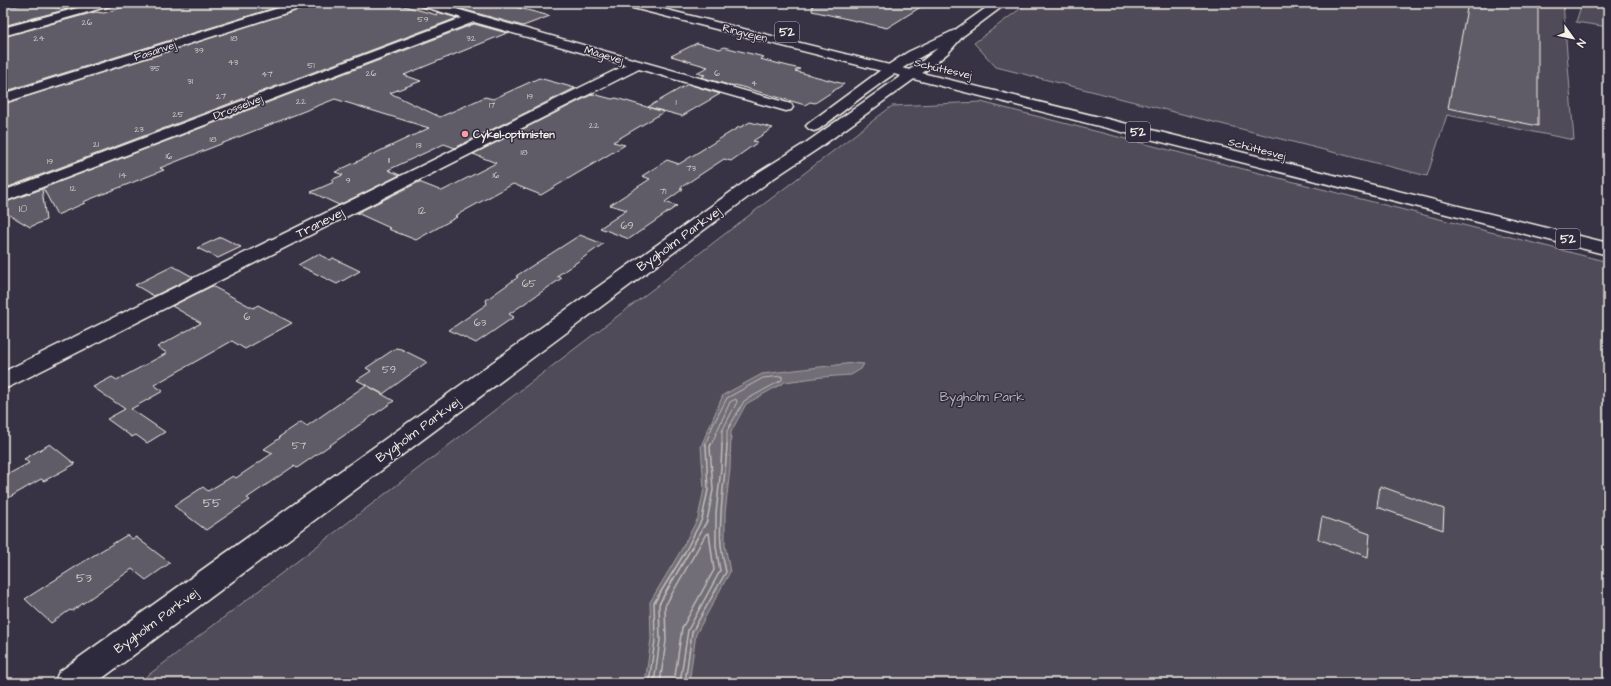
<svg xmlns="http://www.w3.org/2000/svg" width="1611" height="686" font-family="'Architects Daughter',sans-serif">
	<rect width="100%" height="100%" fill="#373244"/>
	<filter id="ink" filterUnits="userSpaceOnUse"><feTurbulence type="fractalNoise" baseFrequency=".025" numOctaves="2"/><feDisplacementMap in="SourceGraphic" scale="8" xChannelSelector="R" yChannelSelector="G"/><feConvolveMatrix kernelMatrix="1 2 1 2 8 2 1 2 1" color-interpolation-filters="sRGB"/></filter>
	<g filter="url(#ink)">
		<g fill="#504b59" stroke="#a29ea0">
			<polygon points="16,3 90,3 62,10"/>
			<polygon points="1028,3 1563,3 1574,140 1447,115 1427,176 996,67 974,43"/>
			<polygon points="1582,3 1608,3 1608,27 1576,22"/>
			<polygon points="981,102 1608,262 1608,683 138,683 892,106"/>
		</g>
		<polygon fill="#726e77" stroke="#a6a2a4" points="853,363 864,364 861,369 851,375 822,377 785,382 746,404 731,432 730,469 725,513 725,545 730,572 696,634 689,683 645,683 651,639 650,602 680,552 698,518 704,489 701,446 723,395 762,374"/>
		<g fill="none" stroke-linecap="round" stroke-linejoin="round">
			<g stroke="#c0bdbb" stroke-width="1">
				<polyline points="705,445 713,425 727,398 763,378 782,376 782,380 744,401 727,431 727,445"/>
				<polyline points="711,445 730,402 736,399 737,402 722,431 722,445"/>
			</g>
			<g stroke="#c0bdbb" stroke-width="1.5">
				<polyline points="649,683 655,640 654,603 684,554 702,519 708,490 706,444"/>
				<polyline points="654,683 660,640 659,604 707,521 713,490 710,447 711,444"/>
				<polyline points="660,683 666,641 665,606 706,534 709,533 714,570 682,628 674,683"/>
				<polyline points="680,683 688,630 720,571 716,546 716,513 721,468 722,444"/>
				<path d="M 685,683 L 692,632 L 726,572 C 724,563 722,554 721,545 C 718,511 726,477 727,444"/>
			</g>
		</g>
		<g fill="#5f5c67" stroke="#f4f1e8">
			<polygon points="127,3 290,3 3,92 3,37 95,12 104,13 127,6"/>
			<polygon points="314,3 393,3 437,15 437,12 457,18 3,189 3,104 311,6"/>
			<polygon points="440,3 500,3 550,16 523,26"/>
			<polygon points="813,3 927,3 887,28 812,11"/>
			<polygon points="1468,3 1538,3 1538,126 1448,108"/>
			<polygon points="22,4 68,9 3,26 3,5 16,6"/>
			<polygon points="474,24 507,33 404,75 421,81 390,93 440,117 485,97 493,99 539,78 575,88 455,148 444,144 388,170 400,175 339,205 311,192 334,182 331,180 343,175 335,172 429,128 335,99 160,168 164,170 83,202 85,203 57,215 43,188"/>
			<polygon points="697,43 720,49 724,47 764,57 760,59 800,69 795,71 844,84 815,103 810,102 805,105 735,85 732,86 701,77 705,75 696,73 708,67 671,56"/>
			<polygon points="688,84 720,94 682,116 648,107"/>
			<polygon points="593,94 612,99 616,98 664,112 613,142 625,145 541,195 513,184 455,216 457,217 416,240 388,229 390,228 357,213 419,182 442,191 496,163 473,154"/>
			<polygon points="750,122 773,128 753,141 758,142 731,161 724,159 680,188 683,189 665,202 677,206 629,239 600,228 627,210 610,205 650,179 642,176 667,160 679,164 739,127 741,127"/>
			<polygon points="42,189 46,220 30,227 3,211 3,203"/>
			<polygon points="580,235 603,244 557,276 562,278 509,314 514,317 476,343 449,330 487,304 486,300 518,277 516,276"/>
			<polygon points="221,237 241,247 218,258 197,248"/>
			<polygon points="318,254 330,260 333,258 360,271 337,284 298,265"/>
			<polygon points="173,266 193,277 154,296 135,285"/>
			<polygon points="212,286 253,308 258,305 292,323 245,349 232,341 154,385 163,391 131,409 165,432 147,443 136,435 132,437 107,419 125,409 93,387 112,377 117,380 167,353 157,347 201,323 172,306"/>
			<polygon points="396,348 401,349 427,362 383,394 357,380 371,371 366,368"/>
			<polygon points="366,385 394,401 297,468 294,466 247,498 250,500 206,530 174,506 203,487 208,491 233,476 236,478 273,453 264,449 280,438 279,437 301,422 307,426"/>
			<polygon points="50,444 75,464 44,481 41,479 3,501 3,477 29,463 24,459"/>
			<polygon points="1380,486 1444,509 1443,530 1377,507"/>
			<polygon points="1322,517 1370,534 1368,557 1318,539"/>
			<polygon points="127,535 132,539 136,537 170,563 146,580 132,569 72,611 70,610 51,623 25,599 91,557"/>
		</g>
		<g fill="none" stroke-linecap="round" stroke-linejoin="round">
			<defs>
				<g id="minor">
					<polygon points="96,3 115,3 113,5 3,36 3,28"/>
					<polygon points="295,3 313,3 311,5 3,103 3,94"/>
					<polygon points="416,3 435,3 791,104 793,107 791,110 786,111 639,69 11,386 3,389 3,372 626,65 474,22 3,202 3,191 462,18 418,5"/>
					<path d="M 993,3 L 1007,3 L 963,36 L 949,52 L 932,66 L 819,148 L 771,180 L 96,683 L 54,683 L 59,672 L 759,172 L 807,142 L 922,61 L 938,48 C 895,69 858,101 819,129 L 814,131 L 809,129 L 806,126 L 809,123 L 885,67 L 908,52 L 955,30 Z"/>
				</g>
				<polygon id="major" points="619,3 639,3 1608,243 1608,255 621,5"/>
			</defs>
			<use href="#minor" stroke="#f4f1e8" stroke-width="3"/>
			<use href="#major" stroke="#f4f1e8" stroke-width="3"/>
			<use href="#minor" fill="#2f2a3d" fill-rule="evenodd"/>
			<use href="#major" fill="#2f2a3d" fill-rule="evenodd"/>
		</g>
	</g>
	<circle fill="#ff9aa2" stroke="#2f2a3d" stroke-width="1.5" cx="465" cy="134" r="4"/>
	<g text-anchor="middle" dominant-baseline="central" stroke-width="3" stroke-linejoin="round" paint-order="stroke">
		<g font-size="9" fill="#cfccc8">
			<text x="423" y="19">59</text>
			<text x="87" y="22">26</text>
			<text x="39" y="38">24</text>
			<text x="234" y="38">18</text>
			<text x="471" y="38">32</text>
			<text x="199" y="50">39</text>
			<text x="233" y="62">43</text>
			<text x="311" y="65">51</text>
			<text x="155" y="68">35</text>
			<text x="371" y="73">26</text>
			<text x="717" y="73">6</text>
			<text x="267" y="74">47</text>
			<text x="190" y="81">31</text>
			<text x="754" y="83">4</text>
			<text x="221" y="96">27</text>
			<text x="530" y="96">19</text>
			<text x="301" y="101">22</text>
			<text x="676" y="102">1</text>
			<text x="492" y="105">17</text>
			<text x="178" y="114">25</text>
			<text x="594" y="125">22</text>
			<text x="139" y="129">23</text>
			<text x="213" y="139">18</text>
			<text x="96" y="144">21</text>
			<text x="419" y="145">13</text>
			<text x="524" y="152">18</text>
			<text x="169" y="156">16</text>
			<text x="389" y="160">11</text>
			<text x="50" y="161">19</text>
			<text x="691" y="168">73</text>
			<text x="123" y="175">14</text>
			<text x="496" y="175">16</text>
			<text x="348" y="180">9</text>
			<text x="73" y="188">12</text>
			<text x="663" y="191">71</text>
		</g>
		<g font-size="11" fill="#f4f1e8" stroke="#2f2a3d">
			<text transform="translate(745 33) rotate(14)">Ringvejen</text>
			<text transform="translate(155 51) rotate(-18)">Fasanvej</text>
			<text transform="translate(604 55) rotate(16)">Mågevej</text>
			<text transform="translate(943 69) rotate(13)">Schüttesvej</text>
			<text transform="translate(238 107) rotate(-21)">Drosselvej</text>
			<text transform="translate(1257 149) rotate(15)">Schüttesvej</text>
		</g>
		<g font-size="11" font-weight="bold" fill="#f4f1e8" stroke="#2f2a3d" text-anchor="start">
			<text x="473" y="134">Cykel-optimisten</text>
		</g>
		<g font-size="11" fill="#cfccc8">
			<text x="23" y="208">10</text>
			<text x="422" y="210">12</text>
			<text x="627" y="225">69</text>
			<text x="529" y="283">65</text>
			<text x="247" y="316">6</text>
			<text x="480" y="322">63</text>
			<text x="389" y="369">59</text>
			<text x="299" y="445">57</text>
		</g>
		<g fill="#2f2a3d" stroke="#b9b5b5" stroke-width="1">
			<rect x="775" y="22" width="24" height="20" rx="3"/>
			<rect x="1126" y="122" width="24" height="20" rx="3"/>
			<rect x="1556" y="229" width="24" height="20" rx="3"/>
		</g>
		<g font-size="12" font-weight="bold" fill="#f4f1e8">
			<text x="787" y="32">52</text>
			<text x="1138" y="132">52</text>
			<text x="1568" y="239">52</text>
		</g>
		<g font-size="13" fill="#f4f1e8" stroke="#2f2a3d">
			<text transform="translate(320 223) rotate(-27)">Tranevej</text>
			<text transform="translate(679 239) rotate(-36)">Bygholm Parkvej</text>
			<text transform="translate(418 430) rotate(-36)">Bygholm Parkvej</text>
			<text transform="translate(156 621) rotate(-36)">Bygholm Parkvej</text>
		</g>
		<g font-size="13" fill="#bbb7b6" stroke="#2f2a3d">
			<text x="982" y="397">Bygholm Park</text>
		</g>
		<g font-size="13" fill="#cfccc8">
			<text x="212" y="503">55</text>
			<text x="84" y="578">53</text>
		</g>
	</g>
	<rect width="1611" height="686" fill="none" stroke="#2f2a3d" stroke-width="16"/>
	<rect x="8" y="8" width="1595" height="670" fill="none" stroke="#f4f1e8" stroke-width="1.5" filter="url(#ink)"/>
	<g transform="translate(1573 38) rotate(123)" stroke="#2f2a3d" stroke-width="3" paint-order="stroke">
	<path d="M0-3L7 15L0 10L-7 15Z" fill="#f4f1e8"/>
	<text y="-6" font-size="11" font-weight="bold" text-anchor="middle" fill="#f4f1e8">N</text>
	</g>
</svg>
